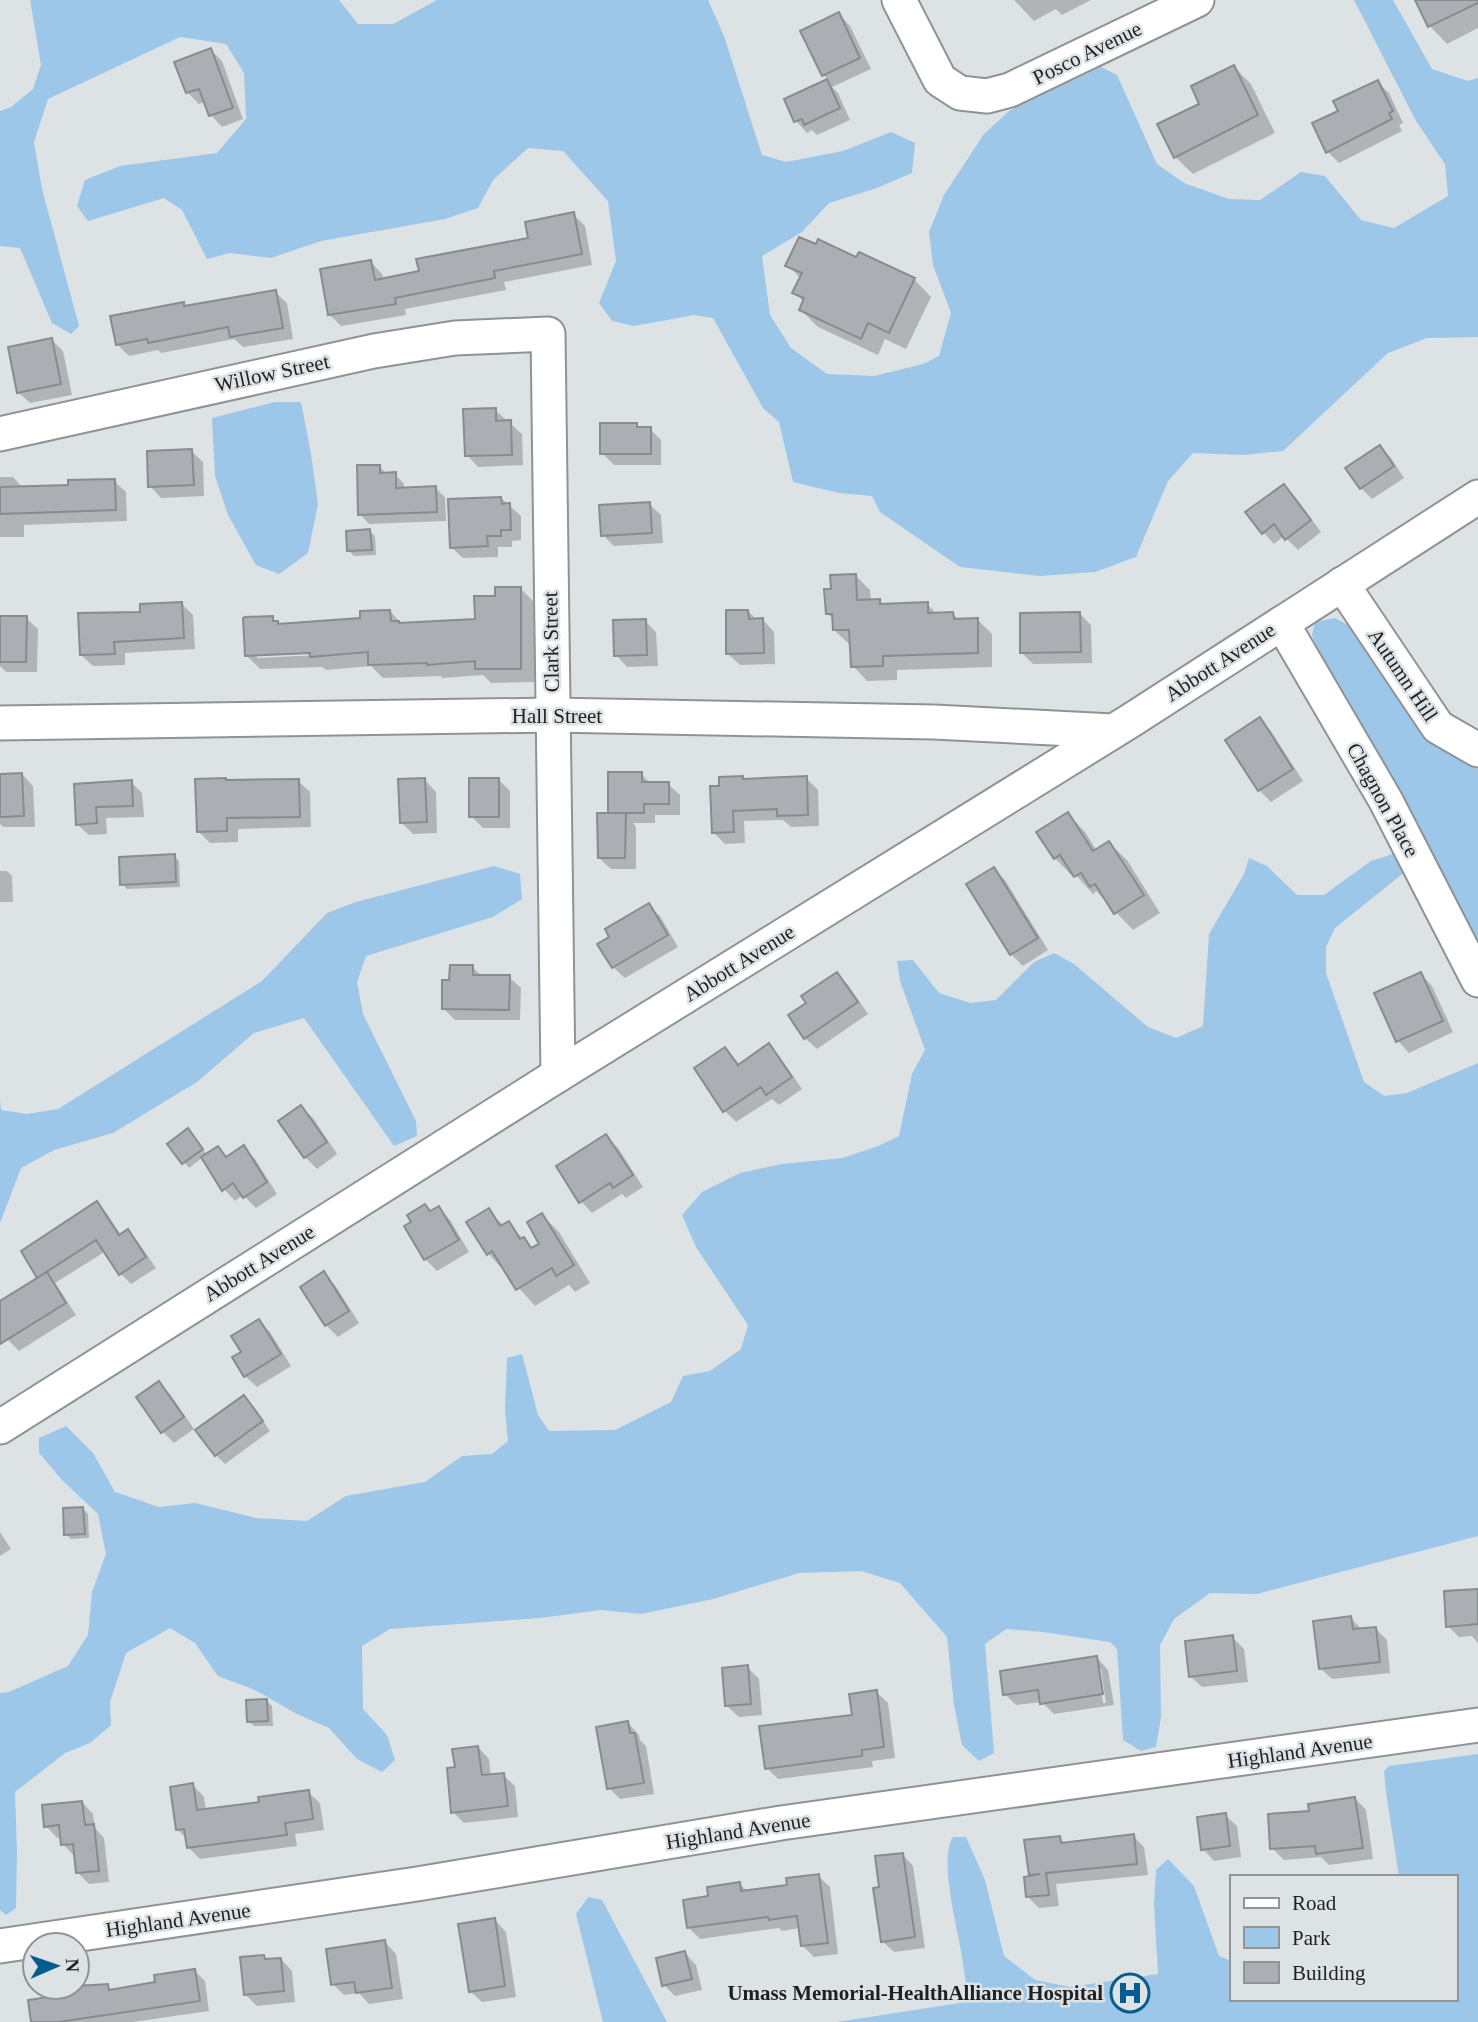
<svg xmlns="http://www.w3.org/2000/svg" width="1478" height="2022" font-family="Georgia,serif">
	<rect width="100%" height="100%" fill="#dde2e5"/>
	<g fill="#9cc7e8">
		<polygon points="30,0 339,0 358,24 393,24 437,0 708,0 724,36 762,155 786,162 843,151 891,132 915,143 912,173 877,188 829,203 802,232 762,256 770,315 791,348 827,374 874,376 923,364 939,356 951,313 933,265 929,232 944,195 984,134 1009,111 1101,67 1117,75 1157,164 1184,183 1229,199 1260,200 1301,172 1325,176 1361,220 1394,228 1448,196 1445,164 1416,121 1354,0 1393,0 1432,69 1468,81 1478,78 1478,337 1427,338 1388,353 1283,451 1243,455 1193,453 1168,481 1136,557 1095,572 1040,576 960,567 880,512 872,496 839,493 793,482 779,422 763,408 713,318 694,315 634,326 612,321 599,303 616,261 608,201 563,151 528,148 493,180 478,208 445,219 321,241 271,258 230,253 207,259 182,210 164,198 88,221 77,206 85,180 120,166 217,153 246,119 244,73 226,44 180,37 48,99 34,142 42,189 79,326 71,334 52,323 20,248 0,246 0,111 11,107 33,89 41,65"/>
		<polygon points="275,402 301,402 311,454 318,504 308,553 279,574 256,565 228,515 215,476 212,418"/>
		<polygon points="1335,618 1350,626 1478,770 1478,955 1321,662 1312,635 1315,622"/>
		<polygon points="1396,853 1406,871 1335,928 1326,947 1326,973 1364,1082 1384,1096 1407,1093 1478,1063 1478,1536 1257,1594 1210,1593 1174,1619 1160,1645 1161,1717 1156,1747 1141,1751 1123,1740 1117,1649 1110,1642 1043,1632 1006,1629 985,1644 994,1753 979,1761 962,1745 954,1705 947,1637 900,1583 861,1571 799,1573 713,1599 641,1614 601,1610 540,1618 390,1629 362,1646 363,1709 387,1735 395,1760 382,1772 357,1759 329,1728 297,1714 255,1690 218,1676 195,1643 170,1628 126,1653 110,1702 111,1725 90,1743 65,1753 15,1792 17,1853 16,1908 6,1915 0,1910 0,1693 9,1692 68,1666 88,1635 92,1592 106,1554 98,1514 62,1480 39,1453 39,1438 66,1426 93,1453 115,1492 159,1507 195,1503 256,1518 307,1521 346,1496 425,1482 462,1456 492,1454 508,1441 505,1410 507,1358 522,1354 538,1415 549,1431 615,1430 671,1402 683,1376 710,1371 741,1349 748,1325 696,1247 682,1215 702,1192 740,1173 782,1164 843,1158 878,1146 899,1136 912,1074 925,1050 900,981 897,961 913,960 939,993 970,1003 996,1000 1034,962 1054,953 1074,964 1148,1027 1176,1038 1203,1026 1209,934 1244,874 1249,858 1267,866 1297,895 1324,895 1371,861"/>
		<polygon points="494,866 520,874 522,899 493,917 366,956 357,982 363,1014 416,1121 417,1136 394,1146 304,1018 254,1033 197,1082 113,1133 54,1150 21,1168 0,1223 0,1100 1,1110 27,1114 58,1109 262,981 327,913 356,902"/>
		<path d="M 1478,1754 L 1478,2022 L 837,2022 L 966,2002 C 966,1992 966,1981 964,1970 C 961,1939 937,1861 953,1837 L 966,1837 L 985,1880 L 1004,1956 L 1035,1980 L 1070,1987 L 1158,1974 L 1154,1904 L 1156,1870 L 1168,1859 L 1194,1886 L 1219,1956 L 1231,1961 L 1231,1999 L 1455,1999 L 1455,1877 L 1399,1877 L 1386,1792 L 1384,1771 L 1389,1766 Z"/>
		<polygon points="588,1897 602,1900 667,2022 603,2022 576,1914"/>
	</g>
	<g fill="#0003" fill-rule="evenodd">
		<polygon points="1014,0 1091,0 1062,15 1056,9 1034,21"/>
		<polygon points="1417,0 1478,0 1478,28 1447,44 1430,26"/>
		<polygon points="839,14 850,26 871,69 832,87 838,93 850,120 817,135 812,130 807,133 796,121 786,100 829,80 823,75"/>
		<polygon points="211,50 222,61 243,119 222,127 211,115 206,101 199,104 187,92"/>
		<polygon points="1234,67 1251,84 1275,133 1193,174 1175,157 1202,105"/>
		<polygon points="1377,82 1389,93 1403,123 1399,125 1402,131 1339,163 1328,152 1340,111"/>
		<polygon points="573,214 585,226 592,265 504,282 506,290 405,309 406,315 341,326 329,314 371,262 382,274 384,280 421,273 530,239"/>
		<polygon points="857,259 914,279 931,297 906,349 885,339 878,355 818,327 801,310 804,302 794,292 801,279 788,265"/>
		<polygon points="275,292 287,303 293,339 243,347 234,339 161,353 158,350 129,356 117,344 183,304 187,307"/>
		<polygon points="52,340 63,351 72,395 30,403 18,392"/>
		<polygon points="495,410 522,434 523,465 478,467 467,455"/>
		<polygon points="636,424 641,429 650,429 661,440 661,465 614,465 602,453"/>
		<polygon points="1380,447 1391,458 1404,478 1372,499 1361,488"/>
		<polygon points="191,451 203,462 204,496 161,498 150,486"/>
		<polygon points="379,466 387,474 395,474 404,484 404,489 435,488 445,497 446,521 369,524 360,514"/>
		<polygon points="0,477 13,477 23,488 70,487 114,481 126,492 127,521 24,525 24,537 0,537"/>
		<polygon points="1284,486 1295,497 1321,532 1298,550 1284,536 1274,544 1263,532"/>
		<polygon points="501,498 521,516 521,540 512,541 512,547 498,547 498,557 463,558 451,547"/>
		<polygon points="649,504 661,515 663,543 614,546 603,535"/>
		<polygon points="369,531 375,536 376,555 354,556 349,551"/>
		<polygon points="855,575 870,590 871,601 879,600 885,606 927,604 937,614 953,614 959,620 977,619 992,634 992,667 897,670 897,680 867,681 853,666 852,644 849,644 834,630 834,620 827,613 833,590"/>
		<path d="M 520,588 L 534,602 L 534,682 L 491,683 L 483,675 L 442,678 L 441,676 L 383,678 L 371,666 L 326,670 L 322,667 L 260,669 L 247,656 L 272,618 L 280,626 L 362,620 L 390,611 L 403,625 L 476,621 L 497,597 ZM 318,651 L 319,655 L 257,658 L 257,654 Z"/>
		<polygon points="182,604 193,615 195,649 125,653 125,665 93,666 81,655 142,613"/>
		<polygon points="748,611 757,620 763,620 774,632 775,664 740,665 728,654"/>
		<polygon points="1080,614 1091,625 1092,663 1033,664 1021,652"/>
		<polygon points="0,618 26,618 38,629 37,672 6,672 0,666"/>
		<polygon points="645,621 656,632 658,666 627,667 616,655"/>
		<polygon points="1260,719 1271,731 1303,781 1271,802 1259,790 1227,741"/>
		<polygon points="22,774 33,786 35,827 3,827 0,824 0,775"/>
		<polygon points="641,774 651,784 668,784 680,795 680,815 655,815 655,823 633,823 636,827 636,869 611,869 599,858 613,815"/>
		<polygon points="743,778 745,780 806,778 818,790 819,826 791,827 783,820 744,821 745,843 725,844 713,832 721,788"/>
		<polygon points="425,780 436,792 437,833 413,834 401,822"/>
		<polygon points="499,780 510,791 510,828 483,828 471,816"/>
		<polygon points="298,781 310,792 311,827 238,829 238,842 210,843 198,831 228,782"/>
		<polygon points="131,782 142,793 144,817 106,818 107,834 89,835 77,824 76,785"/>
		<polygon points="1068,814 1085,832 1097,851 1109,843 1127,860 1160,913 1133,930 1096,891 1093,894 1075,874 1072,876 1055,858"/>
		<polygon points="174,856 179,861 180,887 127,889 122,884"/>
		<polygon points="993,869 1005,880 1048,950 1023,966 1011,954 968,884"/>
		<polygon points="0,871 7,871 12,876 13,902 0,902"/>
		<polygon points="648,905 660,916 678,947 625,978 613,967"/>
		<polygon points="472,967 482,976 509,977 521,988 520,1020 455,1020 443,1008 451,982"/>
		<polygon points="837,974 848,985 868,1014 817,1049 805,1038 808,1003"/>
		<polygon points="1420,974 1432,986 1453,1032 1409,1053 1398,1041 1376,994"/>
		<polygon points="768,1046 780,1057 802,1089 779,1105 772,1099 736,1122 725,1111 696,1069 725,1049 740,1065"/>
		<polygon points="301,1107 313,1118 337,1154 317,1169 305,1157 280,1122"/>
		<polygon points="193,1136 207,1155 218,1148 228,1158 244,1148 255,1159 277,1194 256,1208 243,1195 235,1201 224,1189 203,1157 189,1168 170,1144"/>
		<polygon points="606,1136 618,1148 643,1187 626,1198 622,1194 592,1213 581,1201"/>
		<polygon points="97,1203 107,1214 121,1235 128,1231 138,1242 156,1268 131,1284 121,1274 106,1251 55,1283 76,1315 19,1351 7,1339 0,1327 0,1303 40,1278 38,1277"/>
		<polygon points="439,1208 450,1220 469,1252 437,1271 425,1259 407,1227"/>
		<polygon points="488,1210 504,1226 508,1223 533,1249 541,1244 542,1215 559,1232 590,1283 575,1292 569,1285 535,1306 488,1253"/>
		<polygon points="324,1274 335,1285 359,1323 338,1337 326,1325 302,1287"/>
		<polygon points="259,1321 270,1332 291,1366 257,1387 245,1376 244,1352"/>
		<polygon points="158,1383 170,1394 194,1429 174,1443 163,1432"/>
		<polygon points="244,1397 253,1406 270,1431 225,1464 216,1455"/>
		<polygon points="83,1509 88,1514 89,1538 71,1539 66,1534"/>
		<polygon points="0,1532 11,1549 0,1556"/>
		<polygon points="1478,1591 1478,1643 1472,1636 1459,1637 1448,1626"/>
		<polygon points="1351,1618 1362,1630 1375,1628 1387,1640 1390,1673 1332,1679 1320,1668"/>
		<polygon points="1232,1637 1244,1649 1248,1682 1202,1687 1190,1676"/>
		<path d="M 1097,1658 L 1108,1670 L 1114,1705 L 1054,1714 L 1042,1702 L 1016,1705 L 1005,1694 ZM 1098,1669 L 1101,1669 L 1106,1703 L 1103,1703 Z"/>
		<polygon points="747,1667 759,1679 762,1715 739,1717 727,1706"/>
		<polygon points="876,1692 888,1703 895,1758 872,1761 873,1767 778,1779 767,1768 854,1717"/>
		<polygon points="267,1701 272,1706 273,1726 254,1726 249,1721"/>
		<polygon points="628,1723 639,1735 640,1740 646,1746 654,1794 620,1799 609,1788"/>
		<polygon points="478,1747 489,1759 491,1776 503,1775 515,1786 518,1817 464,1823 453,1812 457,1769"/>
		<polygon points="193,1785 204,1797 206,1810 261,1803 308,1792 320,1803 324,1830 295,1834 297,1846 200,1859 188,1847 187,1839 178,1830"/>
		<polygon points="1355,1798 1366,1810 1373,1859 1329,1865 1321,1857 1284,1860 1272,1848"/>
		<polygon points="82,1802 93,1814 95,1828 104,1838 109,1882 89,1884 78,1873 74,1856 63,1844 62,1837 57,1838 46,1826"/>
		<polygon points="1225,1815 1237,1826 1241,1857 1214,1861 1203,1849"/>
		<polygon points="1133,1836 1144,1847 1148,1875 1056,1884 1059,1906 1039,1908 1028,1897 1033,1877 1030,1874 1059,1838 1066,1844"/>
		<polygon points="902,1854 913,1866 925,1948 894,1952 882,1941 881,1889"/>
		<polygon points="818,1876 830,1887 838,1954 814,1957 802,1945 800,1928 782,1931 779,1928 700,1939 688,1927 710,1898 740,1884 748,1892 788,1886"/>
		<polygon points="495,1920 506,1932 516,1997 482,2002 470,1991"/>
		<polygon points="385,1942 396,1954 403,1999 369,2004 359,1993 344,1995 333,1984"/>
		<polygon points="685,1953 696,1965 702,1990 675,1996 664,1985"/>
		<polygon points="263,1956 268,1961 281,1959 292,1971 295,2002 257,2006 245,1994"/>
		<polygon points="195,1971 205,1981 209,2011 133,2022 33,2022 77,1987 77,1985 87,1984 91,1988 107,1986 113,1991 157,1983"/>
	</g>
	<g fill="#abafb3" stroke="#878c8f" stroke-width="2">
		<polygon points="1415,0 1478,0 1478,3 1428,27"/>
		<polygon points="839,12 860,58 822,76 800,31"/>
		<polygon points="211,48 233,108 209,116 199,89 186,93 174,62"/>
		<polygon points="1234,65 1258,115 1174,158 1157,124 1199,104 1191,86"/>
		<polygon points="827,79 840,108 804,125 802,119 794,122 784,99"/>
		<polygon points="1378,80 1393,111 1389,113 1392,119 1326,153 1312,123 1338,111 1333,101"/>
		<polygon points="574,212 582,254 494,271 495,278 395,298 396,304 328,315 320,269 371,260 375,280 419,271 416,259 528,238 525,222"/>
		<polygon points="799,237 816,244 818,239 856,257 859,252 915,278 889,333 868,323 861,339 799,310 804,298 792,293 802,273 785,266"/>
		<polygon points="276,290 283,328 230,337 228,327 148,343 147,339 116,345 110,316 184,302 184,306"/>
		<polygon points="52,338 61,384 17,393 8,347"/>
		<polygon points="496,408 496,421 511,420 512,455 465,456 463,409"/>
		<polygon points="600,423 637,423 637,427 651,427 651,454 600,454"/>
		<polygon points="1380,445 1394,466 1360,489 1345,468"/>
		<polygon points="192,449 194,485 148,487 147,451"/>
		<polygon points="357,465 380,465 380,473 396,472 396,488 436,486 437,512 358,515"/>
		<polygon points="115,479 116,510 0,514 0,487 68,485 68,480"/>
		<polygon points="1284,484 1311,520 1285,540 1274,524 1262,534 1245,512"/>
		<polygon points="501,497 502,504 510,503 511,530 501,530 501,536 487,536 488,546 450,548 448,499"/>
		<polygon points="650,502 652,533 601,536 599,505"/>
		<polygon points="370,529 372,550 347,551 346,531"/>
		<polygon points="856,574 857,600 880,599 880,604 928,602 928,613 953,612 954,619 978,618 978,653 883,656 883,666 851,667 849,630 833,630 832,614 826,614 824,589 831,589 830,575"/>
		<polygon points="495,587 521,587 521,669 475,669 475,661 427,665 427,663 368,665 368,652 310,657 310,653 245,656 243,618 245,617 273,616 273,621 278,621 278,624 360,618 360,611 390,610 391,621 399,621 399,623 475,619 474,596 495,596"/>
		<polygon points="182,602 184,638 114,642 115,654 80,655 78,613 140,612 140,604"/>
		<polygon points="726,610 748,610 749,619 763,618 764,653 726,654"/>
		<polygon points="1080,612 1081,652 1020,653 1020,613"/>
		<polygon points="0,616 27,616 26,662 0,662"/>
		<polygon points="646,619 647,655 614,656 613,620"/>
		<polygon points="1260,717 1293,769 1258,791 1225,740"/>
		<polygon points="608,772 642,772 642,782 669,782 669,804 644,804 644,813 608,813"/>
		<polygon points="22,773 24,816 0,817 0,774"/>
		<polygon points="743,776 743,779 807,776 808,815 777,816 777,809 733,811 734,832 712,833 710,786 719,786 719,777"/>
		<polygon points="226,778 226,780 299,779 300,817 227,818 227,831 197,832 195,779"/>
		<polygon points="425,778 427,822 400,823 398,779"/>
		<rect x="469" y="778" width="30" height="39"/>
		<polygon points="132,780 133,806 96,807 97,823 76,825 74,784"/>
		<polygon points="1068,812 1093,851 1109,841 1144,895 1114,914 1095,884 1090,887 1081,873 1074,877 1060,855 1054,859 1036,832"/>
		<polygon points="597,813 626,813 625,858 598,858"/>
		<polygon points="175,854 176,882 120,885 119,857"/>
		<polygon points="994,867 1038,938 1010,955 966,884"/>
		<polygon points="649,903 668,935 612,968 597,944 609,937 605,929"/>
		<polygon points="450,965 473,965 473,975 510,975 509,1010 442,1009 442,980 449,980"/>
		<polygon points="837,972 858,1002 804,1039 788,1015 806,1003 801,996"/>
		<polygon points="1421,972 1443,1021 1396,1042 1374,993"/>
		<polygon points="769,1043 792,1077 766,1095 761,1087 723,1112 694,1068 725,1047 738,1065"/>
		<polygon points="301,1105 327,1142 304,1158 278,1121"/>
		<polygon points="188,1128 203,1149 182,1164 167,1144"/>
		<polygon points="606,1134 633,1175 613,1188 610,1183 579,1203 556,1166"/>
		<polygon points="244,1145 267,1182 243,1198 233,1183 222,1191 201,1157 218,1146 226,1157"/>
		<polygon points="97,1201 119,1235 128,1229 146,1257 119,1275 96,1240 37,1278 21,1251"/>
		<polygon points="425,1204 430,1211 439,1206 459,1240 424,1260 404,1226 411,1222 407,1215"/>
		<polygon points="489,1208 500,1226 509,1221 520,1239 524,1237 531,1248 539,1244 527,1222 542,1213 574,1265 556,1276 552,1268 516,1290 492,1251 487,1255 466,1222"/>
		<polygon points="324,1271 349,1311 325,1326 300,1287"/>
		<polygon points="47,1272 66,1303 0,1344 0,1301"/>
		<polygon points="259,1319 281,1354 244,1377 232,1357 241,1352 231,1336"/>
		<polygon points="159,1381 184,1417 161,1433 136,1397"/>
		<polygon points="244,1395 263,1421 215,1456 195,1430"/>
		<polygon points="83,1507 85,1534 64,1535 63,1508"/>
		<polygon points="1478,1589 1478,1624 1446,1627 1444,1591"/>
		<polygon points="1351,1616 1353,1629 1376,1627 1380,1662 1319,1669 1313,1621"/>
		<polygon points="1233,1635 1237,1671 1189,1677 1185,1641"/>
		<polygon points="1097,1656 1103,1694 1040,1704 1038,1690 1003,1695 1000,1671"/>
		<polygon points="748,1665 751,1704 725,1706 722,1668"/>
		<polygon points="877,1690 884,1747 862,1750 862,1756 765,1769 759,1726 852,1715 849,1694"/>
		<polygon points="267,1699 268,1721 247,1722 246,1700"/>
		<polygon points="628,1721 630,1733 635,1733 644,1783 607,1789 596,1727"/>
		<polygon points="478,1746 482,1775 504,1773 508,1806 451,1813 447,1768 455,1767 452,1749"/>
		<polygon points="193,1783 197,1810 259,1802 258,1797 309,1790 313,1819 285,1823 287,1835 187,1848 184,1829 176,1830 170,1787"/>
		<polygon points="1355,1797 1363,1848 1316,1854 1315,1846 1270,1849 1268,1814 1309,1811 1308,1804"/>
		<polygon points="82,1801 85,1825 94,1824 99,1871 76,1873 73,1844 61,1845 59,1825 44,1827 42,1805"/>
		<polygon points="1226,1813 1230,1846 1201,1850 1197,1817"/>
		<polygon points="1134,1834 1137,1864 1046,1873 1049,1895 1026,1897 1024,1877 1040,1874 1029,1875 1024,1840 1060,1836 1061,1843"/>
		<polygon points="903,1853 915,1937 881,1942 873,1888 879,1887 875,1856"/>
		<polygon points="819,1874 828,1943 801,1946 797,1916 769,1920 768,1917 687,1928 683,1900 708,1896 707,1887 740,1882 741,1891 787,1885 786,1878"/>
		<polygon points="495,1918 505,1986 469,1992 458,1924"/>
		<polygon points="385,1940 392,1988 356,1993 354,1982 331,1985 326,1949"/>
		<polygon points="685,1951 692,1979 662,1986 656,1958"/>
		<polygon points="264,1955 265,1959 281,1958 284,1991 244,1995 240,1957"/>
		<polygon points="195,1969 200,2001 59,2022 31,2022 28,2000 62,1995 61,1987 108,1984 109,1990 155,1982 154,1975"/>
	</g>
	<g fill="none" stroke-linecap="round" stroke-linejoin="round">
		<defs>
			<g id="minor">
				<polyline points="899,0 940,80 960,93 987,96 1010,90 1197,0"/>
				<polyline points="0,434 374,351 455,338 548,334 558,1075"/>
				<polyline points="1342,584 1438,727 1478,750"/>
				<polyline points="1282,623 1386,801 1478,980"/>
				<polyline points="0,723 552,715 934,722 1113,731"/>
				<polyline points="0,1427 558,1075 1130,721 1478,497"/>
				<polyline points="0,1946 417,1884 781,1823 1478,1725"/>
			</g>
		</defs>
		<use href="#minor" stroke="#8f9396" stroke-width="37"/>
		<use href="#minor" stroke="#fff" stroke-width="33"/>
	</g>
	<defs>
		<symbol id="hospital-ring" viewBox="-11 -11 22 22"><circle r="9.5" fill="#dde2e5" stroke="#045d8e" stroke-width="1.5"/><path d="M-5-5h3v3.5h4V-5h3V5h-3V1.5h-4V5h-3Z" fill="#045d8e"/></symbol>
	</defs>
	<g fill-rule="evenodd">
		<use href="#hospital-ring" x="1108" y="1971" width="44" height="44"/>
	</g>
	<g text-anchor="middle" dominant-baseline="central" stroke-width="5" stroke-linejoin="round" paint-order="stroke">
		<g font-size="21" fill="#1e2021" stroke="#dde2e5">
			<text transform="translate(1087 53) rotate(-26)">Posco Avenue</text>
			<text transform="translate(272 373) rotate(-12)">Willow Street</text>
			<text transform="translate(551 642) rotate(-91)">Clark Street</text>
			<text transform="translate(1220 662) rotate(-33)">Abbott Avenue</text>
			<text transform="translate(1403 675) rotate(56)">Autumn Hill</text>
			<text x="557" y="716">Hall Street</text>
			<text transform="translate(1383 800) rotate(61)">Chagnon Place</text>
			<text transform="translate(739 963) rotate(-32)">Abbott Avenue</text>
			<text transform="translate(259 1263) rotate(-32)">Abbott Avenue</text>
			<text transform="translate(1300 1751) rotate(-8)">Highland Avenue</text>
			<text transform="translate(738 1831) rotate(-9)">Highland Avenue</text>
			<text transform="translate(178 1920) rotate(-8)">Highland Avenue</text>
		</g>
		<g font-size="21" font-weight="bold" fill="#1e2021" stroke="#dde2e5" text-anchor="end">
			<text x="1103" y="1993">Umass Memorial-HealthAlliance Hospital</text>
		</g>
	</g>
	<rect x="1230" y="1875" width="228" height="126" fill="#dde2e5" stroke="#919497" stroke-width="2"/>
	<rect x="1244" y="1898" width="35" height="10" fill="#ffffff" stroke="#919497" stroke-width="2"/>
	<text x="1292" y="1910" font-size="21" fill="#1e2021">Road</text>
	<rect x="1244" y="1927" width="35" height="21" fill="#9cc7e8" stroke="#919497" stroke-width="2"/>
	<text x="1292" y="1945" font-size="21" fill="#1e2021">Park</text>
	<rect x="1244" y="1962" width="35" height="21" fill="#abafb3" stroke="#919497" stroke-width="2"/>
	<text x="1292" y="1980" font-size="21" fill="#1e2021">Building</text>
	<g transform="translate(56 1966) rotate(88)"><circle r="33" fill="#dde2e5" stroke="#919497" stroke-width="2"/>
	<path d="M0-5L12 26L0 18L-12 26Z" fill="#045d8e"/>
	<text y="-10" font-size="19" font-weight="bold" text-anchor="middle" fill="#1e2021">N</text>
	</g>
</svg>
